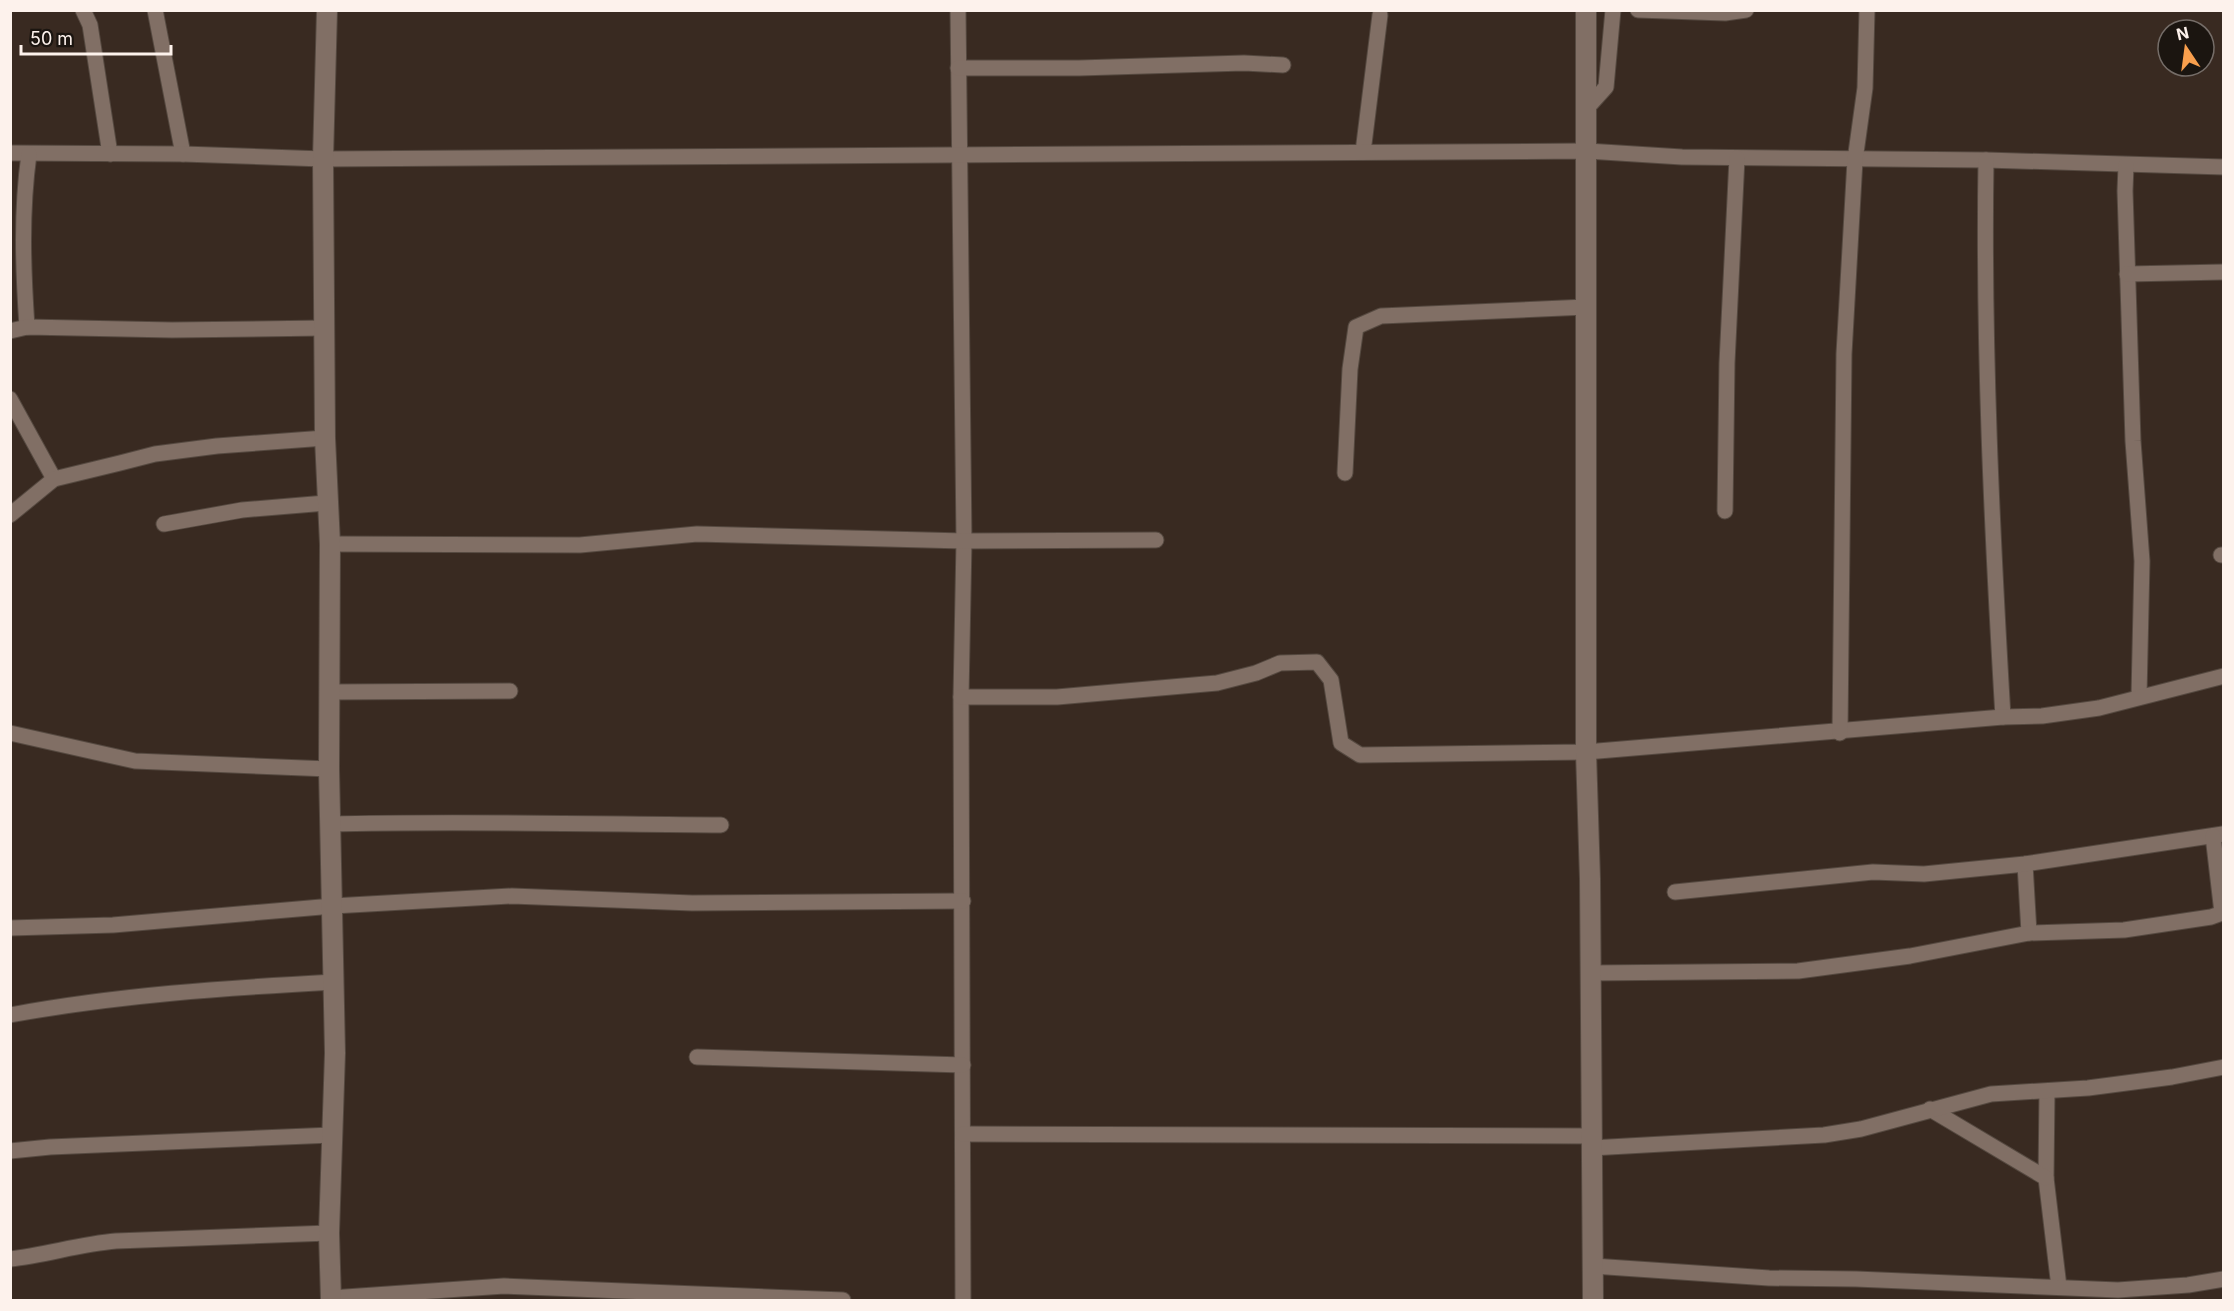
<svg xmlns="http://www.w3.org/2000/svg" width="2234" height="1311" font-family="Inter,sans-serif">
	<rect width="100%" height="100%" fill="#392a21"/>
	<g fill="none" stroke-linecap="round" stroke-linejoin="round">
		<defs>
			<g id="minor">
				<polyline points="83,10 90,25 110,154"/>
				<polyline points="155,10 183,154"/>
				<polyline points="958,10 964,541 961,697 963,1300"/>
				<polyline points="1638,10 1725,13 1746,10"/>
				<polyline points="958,68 1079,68 1244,63 1283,65"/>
				<polyline points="1587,108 1606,87 1613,10"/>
				<polyline points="1363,152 1380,15"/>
				<polyline points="10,153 183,154 323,159 1587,151 1682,157 1986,160 2224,167"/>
				<path d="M 1986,160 C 1983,346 1992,531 2003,717"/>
				<polyline points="2126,165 2125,191 2133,441 2142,561 2139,696"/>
				<polyline points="2127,274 2224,272"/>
				<path d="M 27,327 C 23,268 21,212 29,154"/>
				<polyline points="10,331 27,327 172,330 324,328"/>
				<polyline points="10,399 54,479"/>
				<polyline points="1345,473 1350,369 1356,327 1381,316 1586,307"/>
				<polyline points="1725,511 1727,363 1737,158"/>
				<polyline points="10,515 54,479 120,463 155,454 217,446 325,438"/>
				<polyline points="164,524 242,510 326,503"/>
				<polyline points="330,544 580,545 697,534 964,541 1156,540"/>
				<polyline points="2221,555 2224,555"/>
				<polyline points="330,692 510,691"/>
				<polyline points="961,697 1057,697 1217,683 1256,673 1280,663 1317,662 1331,680 1341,743 1360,755 1586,752 2003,717 2042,716 2099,708 2224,676"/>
				<polyline points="10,733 135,761 329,769"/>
				<polyline points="1840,733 1844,354 1855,160 1865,88 1867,10"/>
				<path d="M 330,824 C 461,821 591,824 721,825"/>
				<polyline points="2025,864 2029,933"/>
				<polyline points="1675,892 1873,872 1924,874 2025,864 2223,834"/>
				<polyline points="10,928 113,925 333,906 512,896 692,903 963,901"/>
				<polyline points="1589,973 1798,971 1910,956 2029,933 2124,930 2211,917 2222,913 2213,836"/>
				<path d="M 10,1015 C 118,995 225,988 334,982"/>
				<polyline points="697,1057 963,1065"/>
				<polyline points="2047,1092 2046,1178 2059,1287"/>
				<polyline points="1930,1109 2046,1178"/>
				<polyline points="963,1134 1590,1136"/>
				<polyline points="1591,1148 1824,1135 1861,1129 1991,1094 2088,1088 2172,1077 2224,1067"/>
				<polyline points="10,1151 50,1147 332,1135"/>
				<path d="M 10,1259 C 46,1255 80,1244 116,1241 L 329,1233"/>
				<polyline points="1593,1266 1769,1278 1856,1279 2118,1290 2188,1285 2224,1279"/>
				<polyline points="331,1298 504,1286 843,1300"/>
			</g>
			<g id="tertiary">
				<polyline points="327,10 323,159 325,438 330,544 329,769 335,1053 329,1233 331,1300"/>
				<polyline points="1586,10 1586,752 1590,879 1593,1300"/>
			</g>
		</defs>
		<use href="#minor" stroke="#554940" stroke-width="17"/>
		<use href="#tertiary" stroke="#554940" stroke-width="22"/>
		<use href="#minor" stroke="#816f65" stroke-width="15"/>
		<use href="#tertiary" stroke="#816f65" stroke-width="20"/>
	</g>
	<rect width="2234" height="1311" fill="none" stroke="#fdf2ec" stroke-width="24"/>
	<g transform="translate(2186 48) rotate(347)"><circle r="28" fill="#1b1510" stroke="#756d68" stroke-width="1.5"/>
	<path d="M0-4.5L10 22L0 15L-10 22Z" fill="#f99f4d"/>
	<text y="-9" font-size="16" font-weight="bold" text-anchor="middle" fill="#fdf2ec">N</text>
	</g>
	<path d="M21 45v9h150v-9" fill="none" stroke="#fdf2ec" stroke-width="3"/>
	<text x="30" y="45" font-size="18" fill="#fdf2ec" stroke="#1b1510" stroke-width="4.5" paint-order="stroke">50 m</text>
</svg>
